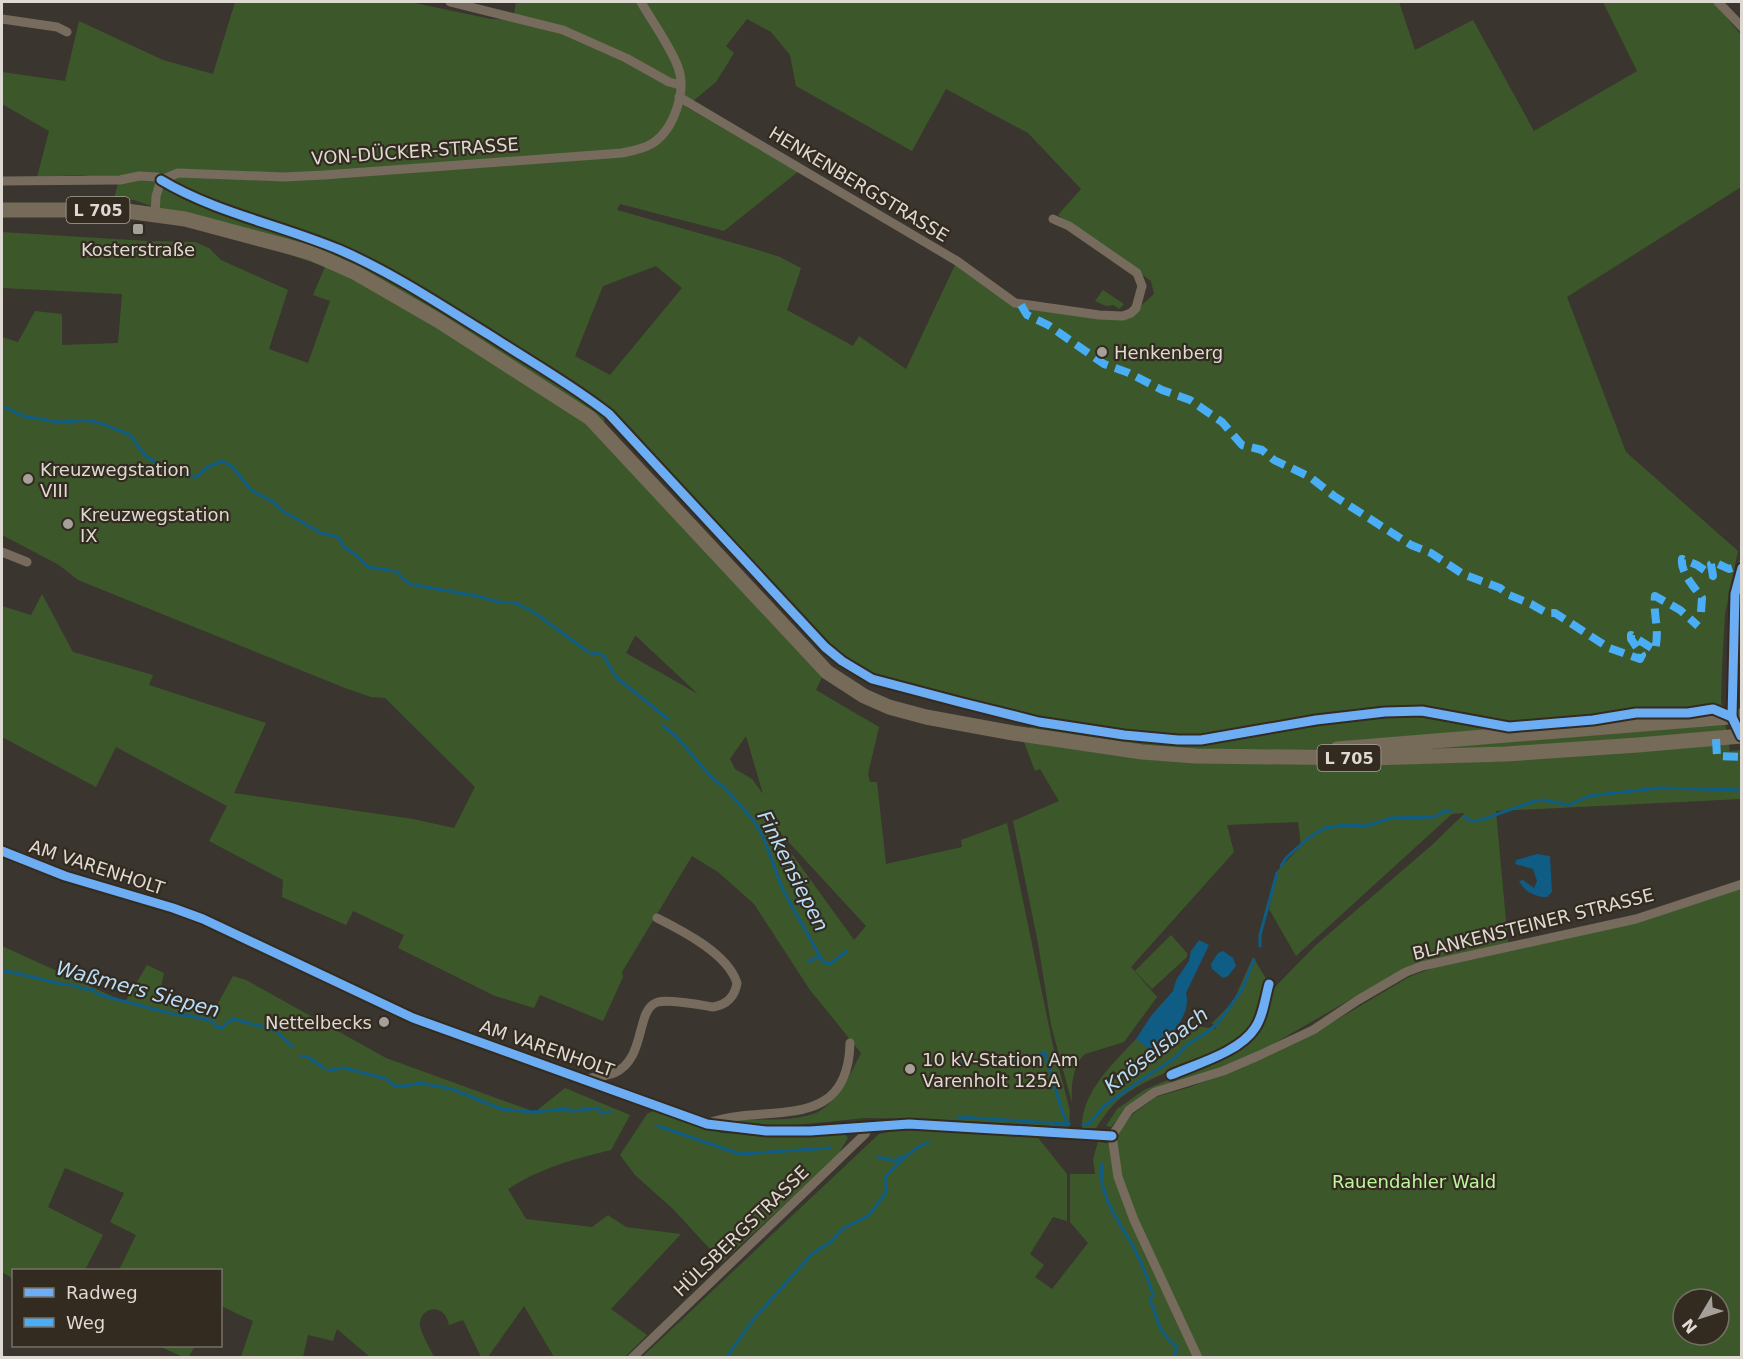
<svg xmlns="http://www.w3.org/2000/svg" width="1743" height="1359" font-family="'DejaVu Sans',sans-serif">
	<rect width="100%" height="100%" fill="#3a352e"/>
	<g fill="#3c582b" fill-rule="evenodd">
		<path d="M 235,2 L 410,2 L 491,19 L 513,20 L 516,2 L 1399,2 L 1415,50 L 1473,20 L 1534,131 L 1637,71 L 1603,2 L 1714,2 L 1741,35 L 1741,187 L 1567,297 L 1626,452 L 1738,551 L 1725,614 L 1722,668 L 1721,700 L 1730,751 L 1741,750 L 1741,799 L 1496,811 L 1508,943 L 1436,958 L 1403,969 L 1261,1051 L 1220,1069 L 1154,1088 L 1128,1107 L 1111,1127 L 1106,1126 L 1117,1109 L 1144,1090 L 1234,1052 L 1250,1042 L 1265,1021 L 1273,989 L 1316,945 L 1432,845 L 1465,813 L 1452,814 L 1296,956 L 1269,909 L 1277,871 L 1301,846 L 1298,822 L 1227,825 L 1234,852 L 1131,967 L 1157,997 L 1124,1042 L 1085,1054 C 1072,1065 1071,1088 1072,1103 L 1051,1025 L 1038,943 L 1013,821 L 1059,801 L 1040,769 L 1035,771 L 1024,742 L 1036,715 L 952,698 L 909,683 L 878,678 L 840,656 L 605,406 L 603,441 L 823,675 L 816,690 L 879,727 L 868,774 L 870,782 L 877,782 L 886,864 L 962,847 L 961,840 L 1007,823 L 1053,1046 L 1070,1111 L 1069,1127 L 928,1119 L 865,1118 L 787,1126 L 733,1122 L 734,1119 C 759,1119 789,1122 813,1114 C 835,1107 851,1073 861,1053 L 810,990 L 754,904 L 718,872 L 692,856 L 622,972 L 623,977 L 603,1021 L 540,995 L 534,1008 L 495,996 L 398,948 L 404,935 L 353,911 L 346,925 L 282,897 L 283,880 L 209,841 L 227,806 L 116,747 L 96,787 L 2,737 L 2,606 L 31,615 L 42,594 L 73,652 L 153,675 L 149,685 L 266,723 L 234,793 L 413,819 L 454,828 L 475,787 L 385,698 L 371,697 L 345,688 L 78,580 L 59,565 L 2,535 L 2,337 L 18,342 L 35,311 L 62,314 L 62,345 L 118,343 L 122,294 L 2,288 L 2,232 L 147,241 L 195,242 L 209,248 L 221,260 L 288,290 L 269,349 L 308,363 L 330,301 L 313,295 L 325,267 L 134,200 L 114,199 L 119,179 L 80,175 L 37,177 L 49,131 L 2,104 L 2,72 L 65,81 L 79,21 L 163,60 L 213,74 ZM 747,19 L 771,32 L 790,55 L 796,86 L 912,151 L 946,89 L 1028,133 L 1081,189 L 1058,215 L 1151,281 L 1154,294 L 1125,320 L 1003,298 L 956,263 L 906,369 L 859,336 L 853,346 L 787,310 L 801,268 L 780,257 L 755,249 L 617,210 L 620,204 L 724,231 L 799,171 L 686,107 L 716,82 L 734,53 L 726,46 ZM 656,266 L 682,288 L 610,375 L 575,356 L 603,286 ZM 635,636 L 636,636 L 698,694 L 626,653 ZM 746,736 L 763,794 L 752,779 L 735,769 L 730,759 ZM 772,824 L 866,926 L 854,940 L 771,825 Z"/>
		<polygon points="1103,290 1124,304 1119,309 1114,305 1106,306 1095,301"/>
		<path d="M 1741,889 L 1741,1357 L 641,1358 L 879,1134 L 908,1128 L 1035,1134 L 1067,1174 L 1067,1221 L 1053,1217 L 1030,1254 L 1044,1265 L 1035,1277 L 1052,1289 L 1088,1243 L 1070,1222 L 1070,1174 L 1095,1174 L 1093,1159 L 1098,1142 L 1114,1144 L 1121,1128 L 1133,1114 L 1156,1097 L 1190,1087 L 1224,1074 L 1313,1034 L 1409,977 L 1440,965 ZM 1683,1299 L 1719,1299 L 1719,1335 L 1683,1335 Z"/>
		<polygon points="1171,935 1187,953 1187,957 1152,989 1135,971"/>
		<path d="M 2,946 L 125,1002 L 147,965 L 164,973 L 159,996 L 211,1016 L 233,976 L 246,980 L 386,1058 L 535,1112 L 565,1088 L 630,1115 L 611,1150 C 576,1158 538,1169 508,1189 L 526,1219 L 592,1227 L 608,1215 L 626,1227 L 681,1234 L 611,1309 L 647,1335 L 625,1357 L 554,1357 L 524,1306 L 488,1357 L 481,1357 L 463,1320 L 449,1325 C 444,1300 418,1308 420,1326 C 422,1336 430,1348 434,1357 L 370,1357 L 337,1329 L 333,1341 L 308,1335 L 303,1357 L 241,1357 L 253,1321 L 221,1306 L 220,1270 L 119,1270 L 136,1235 L 110,1222 L 124,1193 L 65,1168 L 48,1207 L 103,1235 L 85,1270 L 14,1270 L 13,1279 L 2,1272 Z"/>
		<path d="M 1253,957 L 1268,982 C 1259,997 1260,1019 1247,1033 C 1238,1043 1223,1049 1211,1054 C 1183,1066 1147,1078 1123,1096 C 1112,1104 1104,1116 1096,1128 L 1082,1129 C 1081,1092 1112,1065 1136,1039 L 1154,1052 L 1158,1053 L 1170,1035 L 1180,1024 L 1217,1029 L 1212,1023 L 1233,1002 Z"/>
		<polygon points="655,1110 722,1133 811,1136 842,1130 848,1138 836,1158 722,1262 673,1209 635,1175 620,1155 647,1114"/>
		<polygon points="159,1346 195,1346 188,1358 183,1357"/>
	</g>
	<g fill="#0f5c85">
		<path d="M 1537,854 L 1550,856 L 1552,892 L 1547,897 C 1535,897 1525,892 1519,881 L 1523,880 L 1534,888 L 1537,881 L 1533,869 L 1515,864 L 1516,860 Z"/>
		<path d="M 1199,940 L 1209,945 L 1186,993 C 1192,1016 1169,1035 1158,1053 L 1154,1053 L 1136,1039 L 1151,1016 L 1173,991 L 1176,980 L 1189,961 L 1191,951 Z"/>
		<polygon points="1223,951 1233,958 1236,966 1228,976 1223,978 1212,969 1211,964 1218,953"/>
	</g>
	<g fill="none" stroke-linecap="round" stroke-linejoin="round">
		<g stroke="#0f5c85" stroke-width="3">
			<path d="M 2,407 C 11,409 19,415 27,417 C 37,418 50,421 60,422 C 71,422 81,419 92,421 C 104,423 113,429 123,432 C 134,434 137,448 145,455 C 160,467 177,473 196,477 L 208,467 L 222,461 L 233,467 L 251,490 L 275,503 L 281,510 L 321,533 L 338,537 L 344,547 L 356,555 L 368,567 L 395,571 L 409,584 L 477,596 L 499,602 L 516,603 L 535,613 L 588,652 L 603,655 L 616,677 L 668,719"/>
			<polyline points="663,726 676,736 713,779 724,787 754,821 764,839 783,890 823,962 830,964 847,951"/>
			<polyline points="1464,817 1472,821 1481,820 1535,801 1543,800 1569,805 1589,796 1658,788 1742,790"/>
			<polyline points="1281,866 1286,858 1307,839 1325,828 1344,825 1366,826 1391,818 1434,817 1445,811 1451,811"/>
			<polyline points="1260,946 1260,935 1277,873"/>
			<polyline points="808,961 820,957"/>
			<polyline points="2,972 7,971 61,984 74,985 83,989 91,989 100,995 173,1014 191,1016 212,1021 216,1027 222,1028 229,1021 233,1019 275,1030 293,1047"/>
			<polyline points="301,1056 308,1057 324,1068"/>
			<polyline points="951,1062 998,1063 1045,1053 1063,1114 1069,1124"/>
			<polyline points="329,1070 343,1068 352,1070 387,1079 394,1086 404,1086 421,1083 452,1089 501,1109 532,1112 566,1109 572,1111 598,1108 602,1113 610,1112"/>
			<polyline points="958,1117 1069,1124"/>
			<polyline points="1083,1125 1090,1123 1103,1107 1138,1082 1175,1058 1188,1044 1205,1034 1218,1023 1242,990 1254,960"/>
			<polyline points="658,1126 740,1154 830,1148"/>
			<polyline points="878,1157 895,1161 902,1157"/>
			<path d="M 1102,1164 C 1097,1196 1121,1223 1135,1250 C 1142,1264 1148,1279 1153,1294 L 1150,1301 C 1154,1308 1155,1312 1157,1319 C 1159,1329 1169,1340 1177,1347 L 1175,1355 L 1176,1358"/>
			<path d="M 726,1358 L 752,1321 L 812,1254 L 832,1241 L 842,1229 L 868,1216 L 886,1193 L 886,1176 C 899,1162 910,1150 928,1142"/>
		</g>
		<g stroke="#766b5d" stroke-width="9">
			<polyline points="450,2 563,30 626,58 669,82 680,85"/>
			<polyline points="1718,2 1742,27"/>
			<polyline points="2,19 57,27 67,32"/>
			<polyline points="679,97 957,261 1015,303 1099,315 1123,316 1131,313 1136,308 1142,286 1137,273 1069,226 1053,219"/>
			<polyline points="2,181 120,180 139,176 157,177 161,180"/>
			<path d="M 155,215 L 156,196 L 161,180 L 178,173 L 284,177 L 324,175 L 622,153 C 632,151 644,149 653,143 C 674,129 687,91 678,67 C 669,44 653,23 641,2"/>
			<polyline points="2,552 27,562"/>
			<polyline points="1738,633 1742,659"/>
			<polyline points="1741,736 1732,717 1735,594 1742,568"/>
			<polyline points="2,851 65,876 173,908 203,919 413,1018 707,1124 766,1131 810,1131 909,1124 1112,1136"/>
			<path d="M 587,1079 C 595,1077 606,1076 614,1073 C 647,1059 635,1008 658,1002 C 669,999 701,1005 713,1007 C 727,1005 735,996 737,983 C 728,954 683,931 657,918"/>
			<path d="M 709,1123 C 764,1102 848,1136 850,1043"/>
			<polyline points="632,1358 865,1134 869,1126"/>
			<polyline points="1198,1358 1134,1220 1118,1177 1112,1136 1129,1110 1155,1092 1223,1071 1260,1055 1313,1030 1358,1000 1406,972 1422,966 1636,919 1742,884"/>
		</g>
		<g stroke="#766a59" stroke-width="15">
			<polyline points="2,210 119,210 185,219 290,247 311,253 356,273 439,321 590,418 827,672 864,696 889,707 926,717 1013,733 1142,752 1196,756 1369,758 1506,754 1638,745 1742,736"/>
			<polyline points="1337,749 1742,716"/>
		</g>
		<g stroke="#49aef6" stroke-width="8" stroke-dasharray="15 8" stroke-linecap="butt">
			<path d="M 1021,305 L 1027,315 L 1048,325 L 1104,364 L 1129,373 L 1162,390 L 1190,400 L 1222,422 L 1242,445 L 1262,450 L 1274,460 L 1310,477 L 1334,496 L 1411,545 L 1431,553 L 1463,574 L 1500,588 L 1509,595 L 1531,604 L 1547,613 L 1555,613 L 1609,648 L 1640,659 L 1642,655 L 1631,639 L 1631,635 L 1655,650 C 1660,629 1653,616 1655,596 L 1680,610 L 1698,626"/>
			<path d="M 1701,612 L 1702,598 C 1695,588 1680,572 1682,559 L 1697,565 L 1713,576 L 1711,564 L 1714,562 L 1729,569 L 1742,565"/>
			<polyline points="1716,739 1717,756 1742,757"/>
		</g>
		<defs>
			<g id="cycleway">
				<path d="M 161,180 C 216,213 281,225 340,250 C 393,273 442,306 491,336 C 531,362 572,385 609,414 L 825,647 L 842,661 L 872,679 L 959,702 L 1039,722 L 1124,735 L 1178,740 L 1201,740 L 1316,720 L 1385,712 L 1422,711 L 1509,727 L 1593,720 L 1636,713 L 1688,713 L 1713,709 L 1732,717"/>
				<polyline points="1741,736 1732,717 1735,594 1742,568"/>
				<polyline points="2,851 65,876 173,908 203,919 413,1018 707,1124 766,1131 810,1131 909,1124 1112,1136"/>
				<path d="M 1171,1075 C 1196,1064 1240,1052 1255,1028 C 1263,1017 1265,998 1269,984"/>
			</g>
		</defs>
		<use href="#cycleway" stroke="#332b20" stroke-width="13"/>
		<use href="#cycleway" stroke="#6dadf4" stroke-width="9"/>
	</g>
	<g fill="#a5a099" stroke="#332b20" stroke-width="2">
		<rect x="132" y="223" width="12" height="12" rx="3"/>
		<circle cx="1102" cy="352" r="6"/>
		<circle cx="28" cy="479" r="6"/>
		<circle cx="68" cy="524" r="6"/>
		<circle cx="384" cy="1022" r="6"/>
		<circle cx="910" cy="1069" r="6"/>
	</g>
	<g text-anchor="middle" dominant-baseline="central" stroke-width="4.5" stroke-linejoin="round" paint-order="stroke">
		<g fill="#332b20" stroke="#aba59d" stroke-width="1.5">
			<rect x="66.5" y="197" width="63" height="26" rx="4.5"/>
			<rect x="1317.5" y="745" width="63" height="26" rx="4.5"/>
		</g>
		<g font-size="16" font-weight="bold" fill="#ded9d2">
			<text x="98" y="210">L 705</text>
			<text x="1349" y="758">L 705</text>
		</g>
		<g font-size="18" fill="#ded9d2" stroke="#332b20">
			<text transform="translate(415 151) rotate(-4)">VON-DÜCKER-STRASSE</text>
			<text transform="translate(859 184) rotate(31)">HENKENBERGSTRASSE</text>
			<text transform="translate(97 867) rotate(18)">AM VARENHOLT</text>
			<text transform="translate(1533 924) rotate(-14)">BLANKENSTEINER STRASSE</text>
			<text transform="translate(547 1048) rotate(19)">AM VARENHOLT</text>
			<text transform="translate(741 1231) rotate(-44)">HÜLSBERGSTRASSE</text>
		</g>
		<g font-size="18" fill="#ded9d2" stroke="#332b20" text-anchor="start">
			<text x="138" y="249" text-anchor="middle">Kosterstraße</text>
			<text x="1114" y="352">Henkenberg</text>
			<text x="40" y="469">Kreuzwegstation<tspan x="40" dy="21">VIII</tspan></text>
			<text x="80" y="514">Kreuzwegstation<tspan x="80" dy="21">IX</tspan></text>
			<text x="372" y="1022" text-anchor="end">Nettelbecks</text>
			<text x="922" y="1059">10 kV-Station Am<tspan x="922" dy="21">Varenholt 125A</tspan></text>
		</g>
		<g font-size="18" fill="#bbf89d" stroke="#332b20">
			<text x="1414" y="1181">Rauendahler Wald</text>
		</g>
		<g font-size="20" font-style="italic" fill="#b9def9" stroke="#332b20">
			<text transform="translate(793 871) rotate(63)">Finkensiepen</text>
			<text transform="translate(138 989) rotate(15)">Waßmers Siepen</text>
			<text transform="translate(1156 1050) rotate(-38)">Knöselsbach</text>
		</g>
	</g>
	<rect width="1743" height="1359" fill="none" stroke="#ded9d2" stroke-width="6"/>
	<rect x="12" y="1269" width="210" height="78" fill="#332b20" stroke="#777167" stroke-width="1.5"/>
	<rect x="24" y="1288" width="30" height="9" fill="#6dadf4" stroke="#777167" stroke-width="1.5"/>
	<text x="66" y="1299" font-size="18" fill="#ded9d2">Radweg</text>
	<rect x="24" y="1318" width="30" height="9" fill="#49aef6" stroke="#777167" stroke-width="1.5"/>
	<text x="66" y="1329" font-size="18" fill="#ded9d2">Weg</text>
	<g transform="translate(1701 1317) rotate(231)"><circle r="28" fill="#332b20" stroke="#777167" stroke-width="1.5"/>
	<path d="M0-4.5L10 22L0 15L-10 22Z" fill="#a5a099"/>
	<text y="-9" font-size="16" font-weight="bold" text-anchor="middle" fill="#ded9d2">N</text>
	</g>
</svg>
